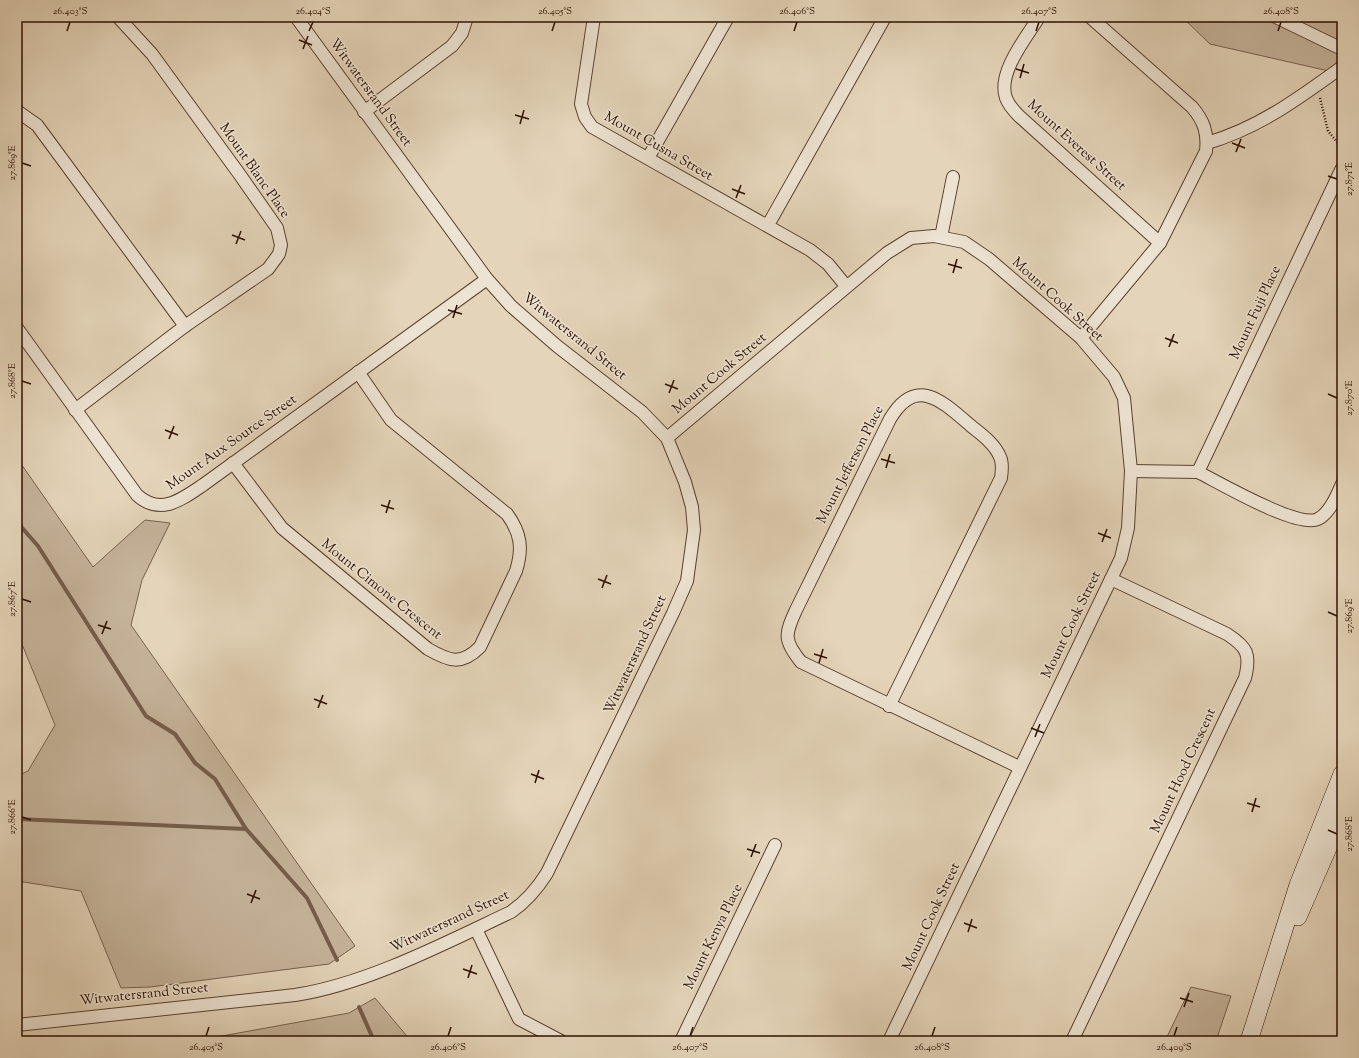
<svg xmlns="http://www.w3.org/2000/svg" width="1359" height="1058" font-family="'Sorts Mill Goudy',serif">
	<rect width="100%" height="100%" fill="#e4d4b9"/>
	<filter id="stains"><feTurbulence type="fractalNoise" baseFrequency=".005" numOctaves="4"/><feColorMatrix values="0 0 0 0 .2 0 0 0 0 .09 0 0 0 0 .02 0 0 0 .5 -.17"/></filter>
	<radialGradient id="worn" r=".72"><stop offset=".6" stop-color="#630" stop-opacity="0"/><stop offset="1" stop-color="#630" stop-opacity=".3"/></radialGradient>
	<g fill="#c5b39a" stroke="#78614e">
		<polygon points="1182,17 1342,17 1342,74 1210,44"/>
		<polygon points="17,458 93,567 145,520 170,523 142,580 131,625 355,946 329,964 150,987 121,988 81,891 17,881 17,776 28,771 55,725 17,632"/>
		<polygon points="1191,987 1231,996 1216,1041 1165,1041"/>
		<polygon points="375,998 411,1041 194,1041 349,1013"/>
	</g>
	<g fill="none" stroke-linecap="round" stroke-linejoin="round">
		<g stroke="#755d4a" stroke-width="4">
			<polyline points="17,522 38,546 146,716 175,734 195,763 215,779 246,829"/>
			<polyline points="17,819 246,829 307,898 337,960"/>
			<polyline points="359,1007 374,1041"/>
		</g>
		<defs>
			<g id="minor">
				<polyline points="594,17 581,104 585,117 592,127 810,250 828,264 846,286"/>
				<path d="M 1039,17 C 1026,38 997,73 1006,98 C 1009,106 1014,111 1019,116 L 1160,243"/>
				<polyline points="1276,17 1342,49"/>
				<polyline points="17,111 37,125 185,326"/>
				<polyline points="364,112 452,46 462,33 467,17"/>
				<path d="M 1207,143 C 1259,128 1299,98 1342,67"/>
				<polyline points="648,158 728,17"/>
				<polyline points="768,225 885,17"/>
				<polyline points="941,237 953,177"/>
				<path d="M 17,328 L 137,495 C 160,516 181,500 203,485 L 487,279"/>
				<path d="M 1081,338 L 1160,243 L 1206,151 C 1208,133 1204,121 1192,107 L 1090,17"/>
				<polyline points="75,410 185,326 268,269 279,254 281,245 277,228 240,175 152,54 118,17"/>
				<polyline points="667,438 887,253 911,238 934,236 964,242 989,259 1081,338 1114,377 1124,398 1131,471 1128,528 1121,558 889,1041"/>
				<path d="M 233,463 L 282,528 L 428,649 C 449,661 461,666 480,647 L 516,571 C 523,549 521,533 507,514 L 391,420 L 358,372"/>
				<polyline points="1131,471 1198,472 1342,168"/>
				<path d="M 1198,472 C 1220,483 1298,529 1318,519 C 1330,513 1337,495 1342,484"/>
				<path d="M 889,706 L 1001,478 C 1002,471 1003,463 1000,457 C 995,444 981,434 971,426 C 942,401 916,375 890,419 L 796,610 C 785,634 783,640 801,662 L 1019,767"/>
				<polyline points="476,929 519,1019 561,1041"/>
				<path d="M 17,1025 L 295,995 C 367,984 445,943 511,912 C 527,901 537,889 547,873 L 673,613 L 687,581 L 694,530 L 692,507 L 685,482 L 667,438 L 642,412 L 557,346 L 511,306 L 487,279 L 296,17"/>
				<polyline points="681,1041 775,845"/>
				<path d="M 1072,1041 L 1245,678 C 1251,654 1247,647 1227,634 L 1111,579"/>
			</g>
			<g id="secondary">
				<polyline points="1298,917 1342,816"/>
				<polyline points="1249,1041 1298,885 1342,774"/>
			</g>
		</defs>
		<use href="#minor" stroke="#5a402f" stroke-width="14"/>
		<use href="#secondary" stroke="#2c0f01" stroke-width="18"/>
		<polyline stroke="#2c0f01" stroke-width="2.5" stroke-dasharray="1 2" stroke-linecap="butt" points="1320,98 1328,131 1342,148"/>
		<use href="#minor" stroke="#ede3d2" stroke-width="12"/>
		<use href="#secondary" stroke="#ede3d2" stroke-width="17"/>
	</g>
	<path fill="none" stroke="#2c0f01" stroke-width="1.5" d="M 67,31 L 70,22M 309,31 L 313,22M 552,31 L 555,22M 794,31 L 797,22M 1036,31 L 1039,22M 1278,31 L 1281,22M 299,40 L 312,45M 303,49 L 308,36M 1016,69 L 1029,73M 1020,78 L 1024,64M 515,115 L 529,119M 520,124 L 524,110M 1232,143 L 1245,148M 1236,152 L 1241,139M 22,163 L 31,166M 1328,176 L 1337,179M 732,189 L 745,194M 736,198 L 741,185M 232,235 L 245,240M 236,244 L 241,231M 948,264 L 962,268M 953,273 L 957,259M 448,310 L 462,314M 453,318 L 457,305M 1165,338 L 1178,343M 1169,347 L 1174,334M 22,381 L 31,384M 665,384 L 678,389M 669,393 L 674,380M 1328,394 L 1337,398M 165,430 L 178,435M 169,439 L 174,426M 881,459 L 895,463M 886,468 L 890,454M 381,505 L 394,509M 386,513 L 390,500M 1098,533 L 1111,538M 1102,542 L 1107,529M 598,579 L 611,584M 602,588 L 607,575M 22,599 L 31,602M 1328,612 L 1337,616M 98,625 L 111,629M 102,634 L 107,621M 814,654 L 827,658M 819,663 L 823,649M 314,699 L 327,704M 318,708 L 323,695M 1031,728 L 1044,733M 1035,737 L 1040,724M 531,774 L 544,779M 535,783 L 539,770M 1247,803 L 1260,807M 1252,812 L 1256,798M 22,817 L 31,820M 1328,830 L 1337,834M 747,849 L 760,853M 751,857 L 756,844M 247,894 L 260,899M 251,903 L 256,890M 964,923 L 977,928M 968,932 L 972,919M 463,969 L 477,974M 468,978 L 472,965M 1180,998 L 1193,1002M 1184,1007 L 1189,993M 206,1036 L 209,1027M 448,1036 L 451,1027M 690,1036 L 693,1027M 932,1036 L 935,1027M 1174,1036 L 1177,1027"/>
	<g text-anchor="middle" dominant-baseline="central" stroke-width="3" stroke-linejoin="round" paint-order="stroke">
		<g font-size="14" fill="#2c0f01" stroke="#ede3d2">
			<text transform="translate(370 93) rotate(54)">Witwatersrand Street</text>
			<text transform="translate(1076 146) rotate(42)">Mount Everest Street</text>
			<text transform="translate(658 147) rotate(30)">Mount Cusna Street</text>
			<text transform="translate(254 171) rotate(55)">Mount Blanc Place</text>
			<text transform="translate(1057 300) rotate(42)">Mount Cook Street</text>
			<text transform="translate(1256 313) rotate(-65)">Mount Fuji Place</text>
			<text transform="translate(574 337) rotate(39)">Witwatersrand Street</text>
			<text transform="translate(720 374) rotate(-40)">Mount Cook Street</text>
			<text transform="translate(232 443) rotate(-35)">Mount Aux Source Street</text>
			<text transform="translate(851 465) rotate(-63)">Mount Jefferson Place</text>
			<text transform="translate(381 590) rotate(39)">Mount Cimone Crescent</text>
			<text transform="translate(1072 625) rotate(-64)">Mount Cook Street</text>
			<text transform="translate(636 655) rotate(-65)">Witwatersrand Street</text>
			<text transform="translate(1184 771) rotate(-65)">Mount Hood Crescent</text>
			<text transform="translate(932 917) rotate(-65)">Mount Cook Street</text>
			<text transform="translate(450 922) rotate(-25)">Witwatersrand Street</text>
			<text transform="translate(714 937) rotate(-64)">Mount Kenya Place</text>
			<text transform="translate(144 995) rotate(-6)">Witwatersrand Street</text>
		</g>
	</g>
	<rect width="1359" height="1058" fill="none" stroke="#e4d4b9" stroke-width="44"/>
	<rect x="22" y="22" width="1315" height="1014" fill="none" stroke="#2c0f01" stroke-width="1.5"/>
	<g font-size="10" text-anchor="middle" fill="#2c0f01">
		<text x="70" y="14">26.403°S</text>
		<text x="313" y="14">26.404°S</text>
		<text x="555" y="14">26.405°S</text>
		<text x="797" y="14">26.406°S</text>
		<text x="1039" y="14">26.407°S</text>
		<text x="1281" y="14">26.408°S</text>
		<text transform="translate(11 163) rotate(-90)" y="4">27.869°E</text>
		<text transform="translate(1348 179) rotate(-90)" y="4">27.871°E</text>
		<text transform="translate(11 381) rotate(-90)" y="4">27.868°E</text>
		<text transform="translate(1348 398) rotate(-90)" y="4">27.870°E</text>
		<text transform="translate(11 599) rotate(-90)" y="4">27.867°E</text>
		<text transform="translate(1348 616) rotate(-90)" y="4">27.869°E</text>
		<text transform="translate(11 817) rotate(-90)" y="4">27.866°E</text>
		<text transform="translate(1348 834) rotate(-90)" y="4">27.868°E</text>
		<text x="206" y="1050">26.405°S</text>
		<text x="448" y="1050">26.406°S</text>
		<text x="690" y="1050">26.407°S</text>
		<text x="932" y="1050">26.408°S</text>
		<text x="1174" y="1050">26.409°S</text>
	</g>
	<rect width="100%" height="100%" filter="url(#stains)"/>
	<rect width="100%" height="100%" fill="url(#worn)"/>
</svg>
